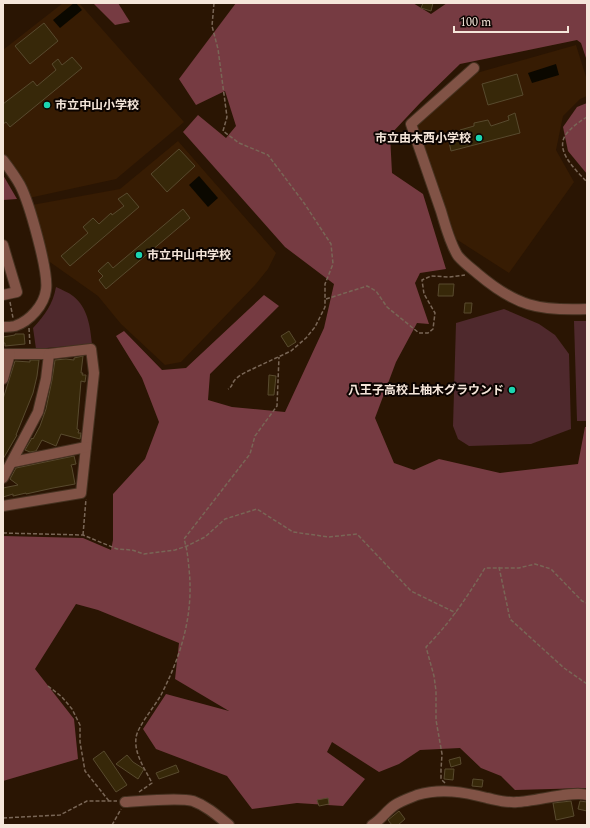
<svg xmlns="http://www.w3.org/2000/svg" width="590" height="828" font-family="Spectral,'Noto Sans JP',serif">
	<rect width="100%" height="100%" fill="#2a1503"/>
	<g fill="#371c03">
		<polygon points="63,3 79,3 184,122 116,179 29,198 20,175 3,154 3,50"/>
		<polygon points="576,45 587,80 587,96 580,99 563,116 556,150 574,182 509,273 456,239 434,175 416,126 473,74"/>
		<polygon points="178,141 276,253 268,269 255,285 181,362 165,365 121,324 98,296 47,260 32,205 120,189"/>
	</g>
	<g fill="#4f292d">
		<path d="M 56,287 C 62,290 68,292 73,296 C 88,308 90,326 92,344 L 36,349 L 33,328 C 45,315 53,304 56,287 Z"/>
		<polygon points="504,309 539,324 555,335 569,354 571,429 531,444 469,446 458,439 453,426 456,323"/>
		<polygon points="574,321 587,321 587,421 577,421"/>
	</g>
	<g fill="#763b42">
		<polygon points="93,3 118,3 130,22 115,25"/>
		<polygon points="236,3 413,3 431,14 447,3 587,3 587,61 581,43 577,40 460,64 421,102 390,135 392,173 423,194 446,269 420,273 415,283 429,324 417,323 396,362 375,418 394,463 414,470 439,459 500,473 578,464 585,427 587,427 587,788 515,790 501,776 481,768 460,748 420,750 399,764 379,772 332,742 327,752 365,779 343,806 297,803 252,809 227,776 156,749 143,729 166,694 229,711 175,679 179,643 98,610 76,604 35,669 74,719 78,759 3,781 3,536 83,538 111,550 113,540 113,494 145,459 159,422 142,378 116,336 124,331 162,370 186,368 264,295 279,306 210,374 208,400 232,407 285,412 324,328 334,284 285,247 183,132 198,115 226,138 236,126 225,91 196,105 179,79"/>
		<polygon points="587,103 587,174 568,151 563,127 577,107"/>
		<polygon points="3,175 17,199 3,200"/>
	</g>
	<g fill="#0b0800">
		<polygon points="74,3 76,3 82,10 60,28 53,20"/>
		<polygon points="556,64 559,75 532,83 528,73"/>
		<polygon points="199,176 218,198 208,207 189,185"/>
	</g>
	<g fill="#372809" stroke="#584a2e">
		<polygon points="423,3 433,3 431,11 421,8"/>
		<polygon points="44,23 58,41 30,64 15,46"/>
		<polygon points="72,57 82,68 10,127 6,122 3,124 3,104 33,81 37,86 56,70 52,64 58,59 62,65"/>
		<polygon points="517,74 523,95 488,105 482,84"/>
		<polygon points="515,113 520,133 451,151 448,138 461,134 460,130 474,126 474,123 488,120 491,126 509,120 508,116"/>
		<polygon points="179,149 195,166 167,192 151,174"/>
		<polygon points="127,193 139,207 70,266 61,256 88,233 83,227 93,218 99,224 111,213 112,215 124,206 118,199"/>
		<polygon points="183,209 190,218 106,289 99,280 103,276 98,271 108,262 113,268"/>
		<polygon points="439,284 454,284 453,296 438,296"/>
		<polygon points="465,303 472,303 471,313 464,313"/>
		<polygon points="289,331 296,342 288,347 281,336"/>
		<polygon points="15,334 24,334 25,344 5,346 5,343 3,343 3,337 15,335"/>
		<polygon points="83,356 81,373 83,373 82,375 86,375 85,382 81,381 77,429 79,430 78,433 81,433 80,439 61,434 56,446 42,440 36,451 30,452 25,450 32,438 33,439 40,426 46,409 52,380 55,360 66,359 74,360 74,358"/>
		<polygon points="30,360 39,360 37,376 33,393 16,435 17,435 3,459 3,399 15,361 30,362"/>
		<polygon points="269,375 276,376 274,395 268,395"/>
		<polygon points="74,456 76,464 71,465 72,468 75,484 53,488 26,494 26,493 13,496 13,494 3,497 3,488 18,485 10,479 16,468"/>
		<polygon points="104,751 127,785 116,792 93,759"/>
		<polygon points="127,755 133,762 144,769 138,779 116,764"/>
		<polygon points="460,757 461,764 451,767 449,760"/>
		<polygon points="176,765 179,772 159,779 156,773"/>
		<polygon points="445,769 454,769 453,780 444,779"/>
		<polygon points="473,779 483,780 482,787 472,786"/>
		<polygon points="328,798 329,804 319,806 317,800"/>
		<polygon points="571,801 574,816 556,820 553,803"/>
		<polygon points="580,801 587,802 587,811 578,809"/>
		<polygon points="399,811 405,819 398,825 392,825 388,820"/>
	</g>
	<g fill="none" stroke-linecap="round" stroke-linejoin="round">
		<defs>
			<g id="minor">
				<path d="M 474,68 L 411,124 C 421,153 431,182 441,211 C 445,224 450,244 458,256 C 464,263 471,268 478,274 C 516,306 538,311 587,309"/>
				<path d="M 3,160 C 9,168 15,176 20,185 C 29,202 49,272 46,290 C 44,305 30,321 15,326 C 11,327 7,327 3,327"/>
				<polyline points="3,245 17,292 3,295"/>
				<polyline points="3,354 49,354 91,349 94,373 81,493 3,506"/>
				<polyline points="3,379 10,354"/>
				<polyline points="13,462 86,447"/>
				<polyline points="3,478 38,412 46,379 49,354"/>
				<path d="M 125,802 C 142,801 179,797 193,801 C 207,806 218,816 229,825"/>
				<path d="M 372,825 C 381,820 386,811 395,805 C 401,801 410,798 417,795 C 441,788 464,792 487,798 C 497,800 507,803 517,802 C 534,802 574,790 587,795"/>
			</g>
		</defs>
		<use href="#minor" stroke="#463221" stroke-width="12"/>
		<g stroke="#796656" stroke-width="1.5" stroke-dasharray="4 2" stroke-linecap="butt">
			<path d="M 214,3 L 212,26 L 218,49 L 227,117 L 223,131 L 239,143 L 268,155 L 304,203 L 331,244 L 333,264 L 325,284 L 325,307 L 315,327 L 306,338 L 291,351 L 246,372 C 242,374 237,377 234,381 C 232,384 232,387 228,389"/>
			<path d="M 587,117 C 581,121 574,125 569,131 C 551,148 575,169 587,182"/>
			<polyline points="587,228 587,229"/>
			<polyline points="326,299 367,286 376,291 387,307 419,333 428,333 433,329 435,313 424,294 422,280 431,276 449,277 465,275"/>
			<polyline points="10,302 13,318"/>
			<polyline points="29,328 30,346"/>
			<polyline points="3,533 83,535 117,549 132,550 144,554 175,550 187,546 205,537 225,519 257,509 293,532 329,537 357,534 411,591 456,613"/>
			<polyline points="83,535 86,499"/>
			<polyline points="499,567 510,619 564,668 587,684"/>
			<polyline points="48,686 62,697 72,709 80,725 80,742 85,771 109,801"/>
			<path d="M 445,783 L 441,779 L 441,770 L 442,754 L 436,720 L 436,691 L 434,676 L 426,647 C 450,623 467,597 485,568 L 519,568 L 535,564 L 551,569 L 582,601 L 587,603"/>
			<path d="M 139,792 L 152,783 C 145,769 134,754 136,738 C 137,727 155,706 161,695 C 181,656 194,614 189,569 C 188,558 187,548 184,539 L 250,454 L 255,436 L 277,406 L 279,357"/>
			<polyline points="3,818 60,815 87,801 117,801"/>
			<polyline points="112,825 121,809"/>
		</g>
		<use href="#minor" stroke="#815346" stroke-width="10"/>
	</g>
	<g fill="#1bd5b1" stroke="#0c0401" stroke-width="1.5">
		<circle cx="47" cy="105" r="4"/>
		<circle cx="479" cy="138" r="4"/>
		<circle cx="139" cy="255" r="4"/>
		<circle cx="512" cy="390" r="4"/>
	</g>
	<g text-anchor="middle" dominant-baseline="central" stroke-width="4" stroke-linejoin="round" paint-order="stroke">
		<g font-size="12" font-weight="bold" fill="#f5e6da" stroke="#0c0401" text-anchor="start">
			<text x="55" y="105">市立中山小学校</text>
			<text x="471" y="138" text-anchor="end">市立由木西小学校</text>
			<text x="147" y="255">市立中山中学校</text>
			<text x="504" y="390" text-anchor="end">八王子高校上柚木グラウンド</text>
		</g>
	</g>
	<rect width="590" height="828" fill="none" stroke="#f5e6da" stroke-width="8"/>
	<path d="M454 26v6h114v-6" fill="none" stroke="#f5e6da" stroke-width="2"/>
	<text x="460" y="26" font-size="12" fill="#f5e6da" stroke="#0c0401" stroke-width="3" paint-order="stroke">100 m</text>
</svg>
